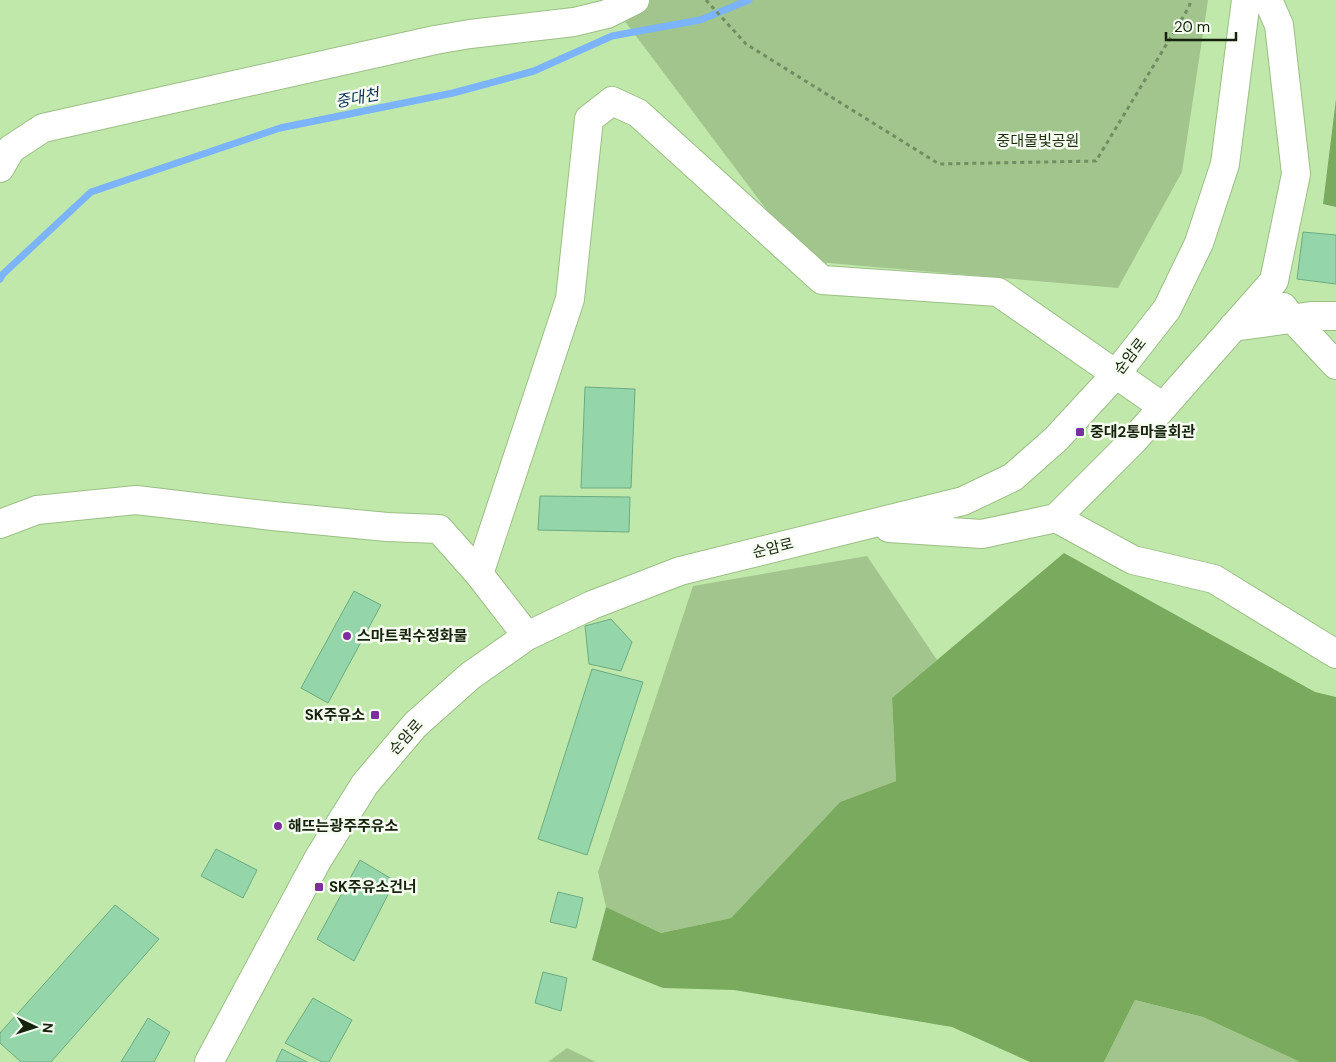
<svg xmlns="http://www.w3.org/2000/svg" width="1336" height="1062" font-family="'DM Sans','Noto Sans KR',sans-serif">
	<rect width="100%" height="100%" fill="#c1e8ab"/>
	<g fill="#a1c58d">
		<polygon points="609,0 1208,0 1182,172 1118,288 805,261"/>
		<polygon points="867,556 937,660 892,698 896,781 840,802 731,918 661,933 606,907 598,872 693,586"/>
		<polygon points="1135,1000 1203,1017 1300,1062 1104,1062"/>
		<polygon points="567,1048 596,1062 548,1062"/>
	</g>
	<g fill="#7aaa5d">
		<polygon points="1336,99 1336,207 1323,204"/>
		<polygon points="1064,553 1315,692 1336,697 1336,1062 1300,1062 1203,1017 1135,1000 1104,1062 1030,1062 952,1027 734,990 663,988 592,960 606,907 661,933 731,918 840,802 896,781 892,698"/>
	</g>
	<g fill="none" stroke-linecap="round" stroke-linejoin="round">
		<polyline stroke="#7bb4fb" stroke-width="7" points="0,279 3,274 91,192 280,128 453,93 534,71 612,36 700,20 749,0"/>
	</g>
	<g fill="#94d6aa" stroke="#6bab81">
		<polygon points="1303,232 1336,235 1336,284 1297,279"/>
		<polygon points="585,387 635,389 631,488 581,488"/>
		<polygon points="540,496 630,497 629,532 538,530"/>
		<polygon points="354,591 381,605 328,703 301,688"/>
		<polygon points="611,619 632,642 621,671 589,664 585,626"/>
		<polygon points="592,669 643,682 587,855 538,839"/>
		<polygon points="216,849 257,870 243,898 201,876"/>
		<polygon points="360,860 395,881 354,961 317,939"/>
		<polygon points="558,892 583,898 576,928 550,922"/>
		<polygon points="115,905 159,939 51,1062 21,1062 0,1043 0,1033"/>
		<polygon points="543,972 567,978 561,1011 535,1003"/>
		<polygon points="313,998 352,1020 329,1062 322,1062 285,1043"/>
		<polygon points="148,1018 170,1032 154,1062 121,1062"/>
		<polygon points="282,1049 307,1062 276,1062"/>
	</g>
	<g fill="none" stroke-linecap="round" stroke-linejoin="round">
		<defs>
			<g id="minor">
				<polyline points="0,168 11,149 43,128 435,40 470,34 574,22 607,14 635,0"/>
				<polyline points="1283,307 1292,318 1336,365"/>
				<polyline points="1233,327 1311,316 1336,316"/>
				<polyline points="1056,518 1133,560 1214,579 1336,654"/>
				<polyline points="0,524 37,510 136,500 273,516 387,527 439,529 479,574 527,636"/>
				<polyline points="889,528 982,534 1056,518 1133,441 1274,281 1296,174 1279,25 1268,0"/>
				<polyline points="479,574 570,299 589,119 612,101 638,113 822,280 998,292 1163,407"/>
				<polyline points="209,1062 318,859 365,784 415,725 470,676 527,636 592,605 680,571 963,501 1013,477 1056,439 1116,374 1167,309 1199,243 1225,164 1246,0"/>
			</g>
		</defs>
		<use href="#minor" stroke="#9abf84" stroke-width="30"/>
		<polyline stroke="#728d62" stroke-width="3" stroke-dasharray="4 4" stroke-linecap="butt" points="706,0 746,44 939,164 1096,161 1189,7 1191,0"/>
		<use href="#minor" stroke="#fff" stroke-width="28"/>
	</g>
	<g fill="#7d2d9d" stroke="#f6fef1" stroke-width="2">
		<rect x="1075" y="427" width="10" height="10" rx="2.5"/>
		<circle cx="347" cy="636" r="5"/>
		<rect x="370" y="710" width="10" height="10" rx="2.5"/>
		<circle cx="278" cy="826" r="5"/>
		<rect x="314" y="882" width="10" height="10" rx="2.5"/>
	</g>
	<g text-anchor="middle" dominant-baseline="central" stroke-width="5" stroke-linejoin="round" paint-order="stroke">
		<g font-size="15" fill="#1c300f" stroke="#f6fef1">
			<text x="1038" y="141">중대물빛공원</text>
		</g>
		<g font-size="15" fill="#15230c" stroke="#f6fef1">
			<text transform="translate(1130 356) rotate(-52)">순암로</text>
			<text transform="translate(773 548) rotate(-14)">순암로</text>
			<text transform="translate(406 737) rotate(-48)">순암로</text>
		</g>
		<g font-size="15" font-weight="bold" fill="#15230c" stroke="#f6fef1" text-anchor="start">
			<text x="1090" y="432">중대2통마을회관</text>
			<text x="357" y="636">스마트퀵수정화물</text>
			<text x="365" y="715" text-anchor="end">SK주유소</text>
			<text x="288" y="826">해뜨는광주주유소</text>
			<text x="329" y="887">SK주유소건너</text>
		</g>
		<g font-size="16" font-style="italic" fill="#072f5b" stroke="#f6fef1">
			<text transform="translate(357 98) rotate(-11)">중대천</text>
		</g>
	</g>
	<g transform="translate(35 1027) rotate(94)" stroke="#f6fef1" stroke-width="4" paint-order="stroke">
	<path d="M0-4L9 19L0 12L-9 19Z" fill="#15230c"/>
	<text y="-8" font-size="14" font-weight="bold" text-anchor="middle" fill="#15230c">N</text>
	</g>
	<path d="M1166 32v8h70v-8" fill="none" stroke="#15230c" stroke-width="2.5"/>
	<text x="1174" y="32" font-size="15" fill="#15230c" stroke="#f6fef1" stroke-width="4" paint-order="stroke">20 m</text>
</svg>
